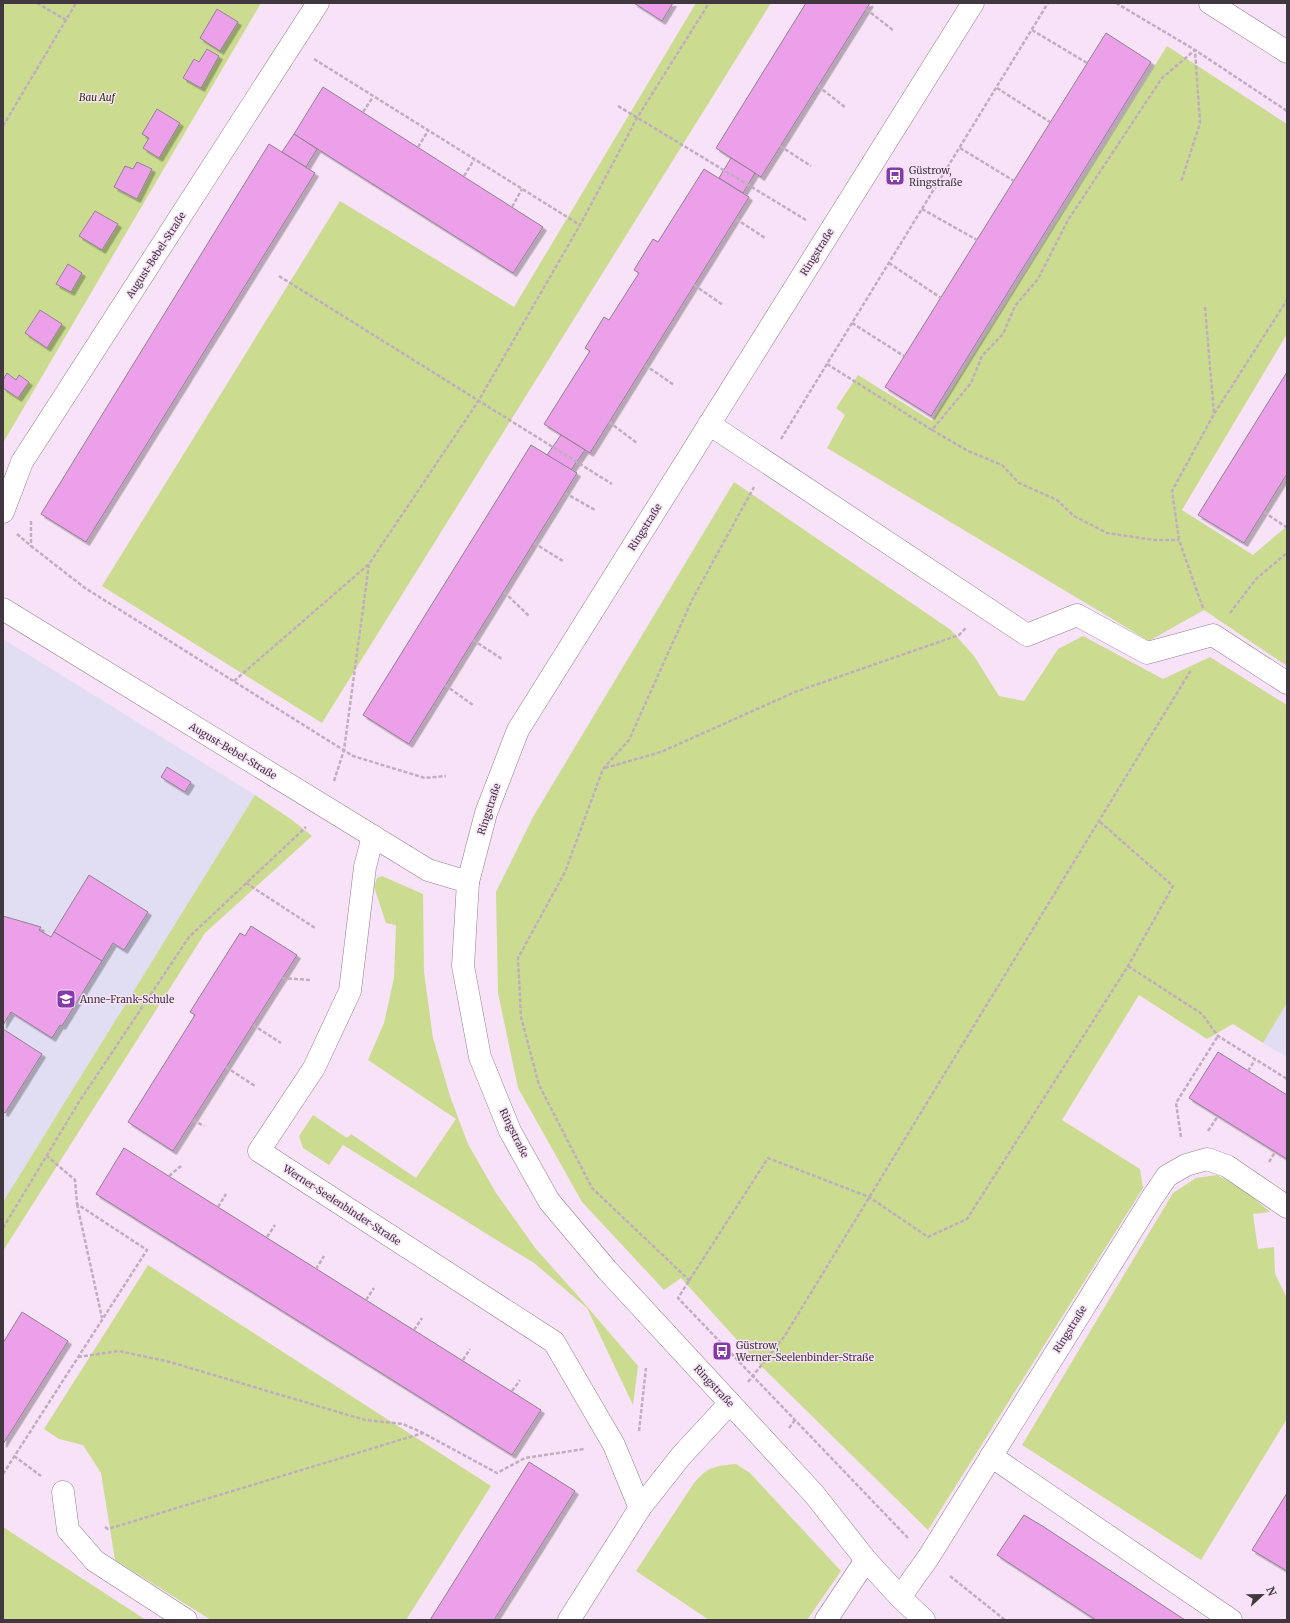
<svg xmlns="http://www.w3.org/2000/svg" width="1290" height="1623" font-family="Merriweather,serif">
	<defs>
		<filter id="shadow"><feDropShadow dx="3.5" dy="3.5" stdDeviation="0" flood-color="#0004"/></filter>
	</defs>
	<rect width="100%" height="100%" fill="#f8e2f7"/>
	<g fill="#e1ddf3">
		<polygon points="3,639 255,795 3,1202"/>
		<polygon points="1287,1003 1287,1057 1263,1043"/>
	</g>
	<g fill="#cbdc91">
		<polygon points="3,3 261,3 3,443"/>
		<polygon points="696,3 771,3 322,723 102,586 340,201 514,307"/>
		<polygon points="1167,46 1287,124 1287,334 1182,510 1253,555 1287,526 1287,666 1204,610 1149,641 827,448 845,415 836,408 858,375 932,421"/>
		<polygon points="734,482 951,630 974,656 999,696 1024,701 1058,649 1083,636 1163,679 1210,657 1287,705 1287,1003 1263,1043 1233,1024 1207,1039 1139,995 1062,1120 1140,1169 1143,1188 928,1530 757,1362 681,1278 664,1290 582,1202 518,1088 498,993 496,892 533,817"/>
		<polygon points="255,795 292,820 312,836 205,933 3,1251 3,1202"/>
		<polygon points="382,876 423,894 424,972 433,1038 450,1096 468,1144 496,1193 536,1249 578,1296 638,1366 633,1405 587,1308 534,1263 343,1145 329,1165 303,1148 299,1136 313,1115 347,1138 351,1134 416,1178 456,1119 368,1060 384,1023 394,978 396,925 386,923 374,887 377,878"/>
		<polygon points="1217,1175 1243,1189 1270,1212 1253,1214 1258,1249 1274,1247 1275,1274 1287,1298 1287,1419 1201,1560 1022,1445 1173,1193 1196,1178"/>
		<polygon points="148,1265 491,1486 406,1620 211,1620 115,1560 101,1473 83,1445 59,1439 44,1429"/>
		<path d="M 736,1464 L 750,1473 L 841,1571 L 807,1620 L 709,1620 L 636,1571 L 694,1483 C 707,1467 715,1466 736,1464 Z"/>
		<polygon points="3,1527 146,1620 3,1620"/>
	</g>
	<g fill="#eba0e9" stroke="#948093" filter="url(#shadow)">
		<polygon points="634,3 673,3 662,21"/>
		<polygon points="806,3 870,3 761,177 716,148"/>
		<polygon points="217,9 238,22 220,51 200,38"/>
		<polygon points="1106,33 1151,62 931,416 885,387"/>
		<polygon points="207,49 219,56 201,88 183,78 194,59 199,62"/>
		<polygon points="323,87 543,227 513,273 294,134"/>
		<polygon points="157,109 180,123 159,158 143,148 149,138 142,134"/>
		<polygon points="294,134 317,149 306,167 282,152"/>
		<polygon points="269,144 315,173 86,542 41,514"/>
		<polygon points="731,158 755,173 743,193 719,178"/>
		<polygon points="137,162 152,169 137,199 114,187 125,166 133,169"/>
		<polygon points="704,169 749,197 590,453 544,424 590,351 585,348 604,317 609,320 639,273 634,270 653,239 658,242"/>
		<polygon points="95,211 118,224 102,250 79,236"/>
		<polygon points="68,264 82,273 71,292 56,284"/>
		<polygon points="40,310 62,324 47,348 25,333"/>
		<polygon points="1287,372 1287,474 1244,543 1198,515"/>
		<polygon points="7,373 16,380 19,375 29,382 18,398 3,388 3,380"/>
		<polygon points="561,435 585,450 571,470 547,455"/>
		<polygon points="531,445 577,473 409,744 363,715"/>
		<polygon points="167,767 191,782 185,792 161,777"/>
		<polygon points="89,875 148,912 124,950 113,943 102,961 54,932"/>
		<polygon points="3,916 41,927 39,930 51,937 54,932 102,961 62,1026 60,1025 52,1038 11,1012 3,1025"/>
		<polygon points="251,926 297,955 173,1151 128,1122 195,1015 190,1012 240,933 245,936"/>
		<polygon points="3,1029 42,1054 5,1113 3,1112"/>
		<polygon points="1218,1052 1287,1095 1287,1159 1189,1098"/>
		<polygon points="124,1148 541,1410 512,1455 96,1194"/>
		<polygon points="22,1312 68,1341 3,1444 3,1343"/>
		<polygon points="529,1462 575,1491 494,1620 430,1620"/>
		<polygon points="1287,1493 1287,1571 1252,1550"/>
		<polygon points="1024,1515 1044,1527 1185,1620 1096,1620 997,1555"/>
	</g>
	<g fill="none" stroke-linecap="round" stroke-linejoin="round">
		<defs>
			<g id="minor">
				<polyline points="1210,3 1287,52"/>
				<polyline points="709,424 1027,635 1077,615 1147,653 1213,635 1287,683"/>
				<polyline points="3,512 22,462 318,3"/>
				<polyline points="3,609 428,870 468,882"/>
				<polyline points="373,836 365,867 350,991 314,1068 259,1151 554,1342 614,1445 640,1508"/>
				<polyline points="991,1456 1231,1620"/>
				<polyline points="63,1492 68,1530 95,1561 186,1620"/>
				<polyline points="900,1597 928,1558 1152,1198 1167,1176 1186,1165 1207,1159 1227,1166 1287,1207"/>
				<polyline points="569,1620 640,1508 681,1456 730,1403"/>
				<polyline points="826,1620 866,1560"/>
				<polyline points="924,1620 900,1597 866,1560 814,1494 607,1270 549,1201 510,1131 480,1057 463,966 468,882 486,813 518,730 973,3"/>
			</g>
		</defs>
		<use href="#minor" stroke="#927e91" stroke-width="23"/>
		<g stroke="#c0aebf" stroke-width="2.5" stroke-dasharray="4 2" stroke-linecap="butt">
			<polyline points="37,3 66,20"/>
			<polyline points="1116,3 1195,50 1287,111"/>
			<polyline points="866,9 894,31"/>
			<polyline points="1032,30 1087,63"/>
			<polyline points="314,59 580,225"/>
			<polyline points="818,86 846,108"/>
			<polyline points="997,88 1050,122"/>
			<polyline points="618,106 806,220"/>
			<polyline points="363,112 373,97"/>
			<polyline points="3,126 76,3"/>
			<polyline points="780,146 811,166"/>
			<polyline points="418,147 428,131"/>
			<polyline points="960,148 1014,181"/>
			<polyline points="464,176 474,160"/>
			<polyline points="512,207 522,189"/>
			<polyline points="922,209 977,240"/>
			<polyline points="736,219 765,238"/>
			<polyline points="889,263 941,298"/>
			<polyline points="279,276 612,484"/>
			<polyline points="694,285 723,305"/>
			<polyline points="1205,307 1214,414"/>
			<polyline points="852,323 904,356"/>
			<polyline points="827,364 932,430 971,383 982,356 1003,334 1015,306 1038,279 1068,220 1162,78 1195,50 1200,123 1181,182"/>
			<polyline points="645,365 674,385"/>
			<polyline points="609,422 637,443"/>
			<polyline points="932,430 968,451 1002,465 1019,483 1057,500 1074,516 1107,533 1154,540 1179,540"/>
			<polyline points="781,439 1048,3"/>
			<polyline points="565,493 595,510"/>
			<polyline points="1264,512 1286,527"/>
			<polyline points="31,521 31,546"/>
			<polyline points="17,534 31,546 85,588 353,756 425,778 446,776"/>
			<polyline points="534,543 563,561"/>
			<polyline points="504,592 529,616"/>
			<polyline points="1203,608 1179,540 1172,491 1214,414 1287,300"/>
			<polyline points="1230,613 1256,579 1287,553"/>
			<polyline points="473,640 502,659"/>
			<polyline points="234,681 369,564"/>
			<polyline points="445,685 473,705"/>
			<polyline points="605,768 661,752 795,692 959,635 966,628"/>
			<polyline points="334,781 344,750 369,564 479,400 580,225 637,118 709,3"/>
			<polyline points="246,883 315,928"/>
			<polyline points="1128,966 1202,1014 1218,1036 1287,1079"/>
			<polyline points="282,978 310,980"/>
			<polyline points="253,1025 281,1043"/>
			<polyline points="226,1067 255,1086"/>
			<polyline points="1248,1071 1255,1060"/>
			<polyline points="193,1120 204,1126"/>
			<polyline points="1208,1131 1218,1116"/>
			<polyline points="1181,1137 1176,1103 1218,1036"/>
			<polyline points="1269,1162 1275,1152"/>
			<polyline points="169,1176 181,1166"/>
			<polyline points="77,1204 102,1318"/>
			<polyline points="218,1207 226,1194"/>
			<polyline points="3,1228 79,1102 189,937 306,827"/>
			<polyline points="267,1237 275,1225"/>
			<polyline points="316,1269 324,1256"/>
			<polyline points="690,1281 592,1188 539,1085 521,1017 518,958 565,872 603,769 629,740 692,600 754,487"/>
			<polyline points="366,1300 374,1288"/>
			<polyline points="414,1330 422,1318"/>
			<polyline points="78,1357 119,1351 170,1362 365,1420 403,1424 423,1433"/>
			<polyline points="463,1360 470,1349"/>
			<polyline points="748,1382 784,1337 1191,670"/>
			<polyline points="512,1391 520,1380"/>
			<polyline points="789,1428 795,1420"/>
			<polyline points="639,1431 646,1368"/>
			<polyline points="14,1456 41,1476"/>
			<polyline points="3,1474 147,1250 77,1204 75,1180 47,1156"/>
			<polyline points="105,1527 108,1529 423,1433 497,1473 525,1458 584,1449"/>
			<polyline points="908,1538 678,1298 768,1158 869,1197 928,1237 967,1219 1128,966 1173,886 1099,821"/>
			<polyline points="950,1576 1005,1620"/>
		</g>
		<use href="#minor" stroke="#fff" stroke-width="22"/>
	</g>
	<defs>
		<symbol id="bus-square" viewBox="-11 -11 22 22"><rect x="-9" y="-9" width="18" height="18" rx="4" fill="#853aab" stroke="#f8e2f7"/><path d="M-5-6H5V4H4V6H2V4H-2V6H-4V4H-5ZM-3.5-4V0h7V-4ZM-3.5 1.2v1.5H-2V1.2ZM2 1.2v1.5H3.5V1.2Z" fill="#fff"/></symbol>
		<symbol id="school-square" viewBox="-11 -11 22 22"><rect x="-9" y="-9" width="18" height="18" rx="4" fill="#853aab" stroke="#f8e2f7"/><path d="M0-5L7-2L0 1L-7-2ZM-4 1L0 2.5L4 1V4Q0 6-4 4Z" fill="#fff"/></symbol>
	</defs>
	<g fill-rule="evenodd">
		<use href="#bus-square" x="884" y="165" width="22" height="22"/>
		<use href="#school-square" x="55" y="988" width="22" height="22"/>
		<use href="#bus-square" x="711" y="1340" width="22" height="22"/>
	</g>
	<g text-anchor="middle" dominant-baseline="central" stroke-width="3" stroke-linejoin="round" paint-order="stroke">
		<g font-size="10" font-style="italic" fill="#2e3509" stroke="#f8e2f7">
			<text x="97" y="97">Bau Auf</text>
		</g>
		<g font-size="10" fill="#40373f" stroke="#f8e2f7" text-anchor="start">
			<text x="909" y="170">Güstrow,<tspan x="909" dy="12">Ringstraße</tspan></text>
			<text x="80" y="999">Anne-Frank-Schule</text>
			<text x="736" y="1345">Güstrow,<tspan x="736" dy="12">Werner-Seelenbinder-Straße</tspan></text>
		</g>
		<g font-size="10" fill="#40373f" stroke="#f8e2f7">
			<text transform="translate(817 252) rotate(-58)">Ringstraße</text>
			<text transform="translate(156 255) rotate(-57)">August-Bebel-Straße</text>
			<text transform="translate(645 527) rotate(-58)">Ringstraße</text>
			<text transform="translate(233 751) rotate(31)">August-Bebel-Straße</text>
			<text transform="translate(489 809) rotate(-72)">Ringstraße</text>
			<text transform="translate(514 1133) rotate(64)">Ringstraße</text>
			<text transform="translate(342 1205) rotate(33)">Werner-Seelenbinder-Straße</text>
			<text transform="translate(1070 1329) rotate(-58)">Ringstraße</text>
			<text transform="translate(714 1386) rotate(47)">Ringstraße</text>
		</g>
	</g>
	<rect width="1290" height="1623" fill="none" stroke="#40373f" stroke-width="8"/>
	<g transform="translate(1262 1595) rotate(68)" stroke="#f8e2f7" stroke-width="3" paint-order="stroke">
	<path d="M0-3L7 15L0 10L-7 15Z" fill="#40373f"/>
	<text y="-6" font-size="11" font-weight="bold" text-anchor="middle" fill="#40373f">N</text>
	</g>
</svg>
